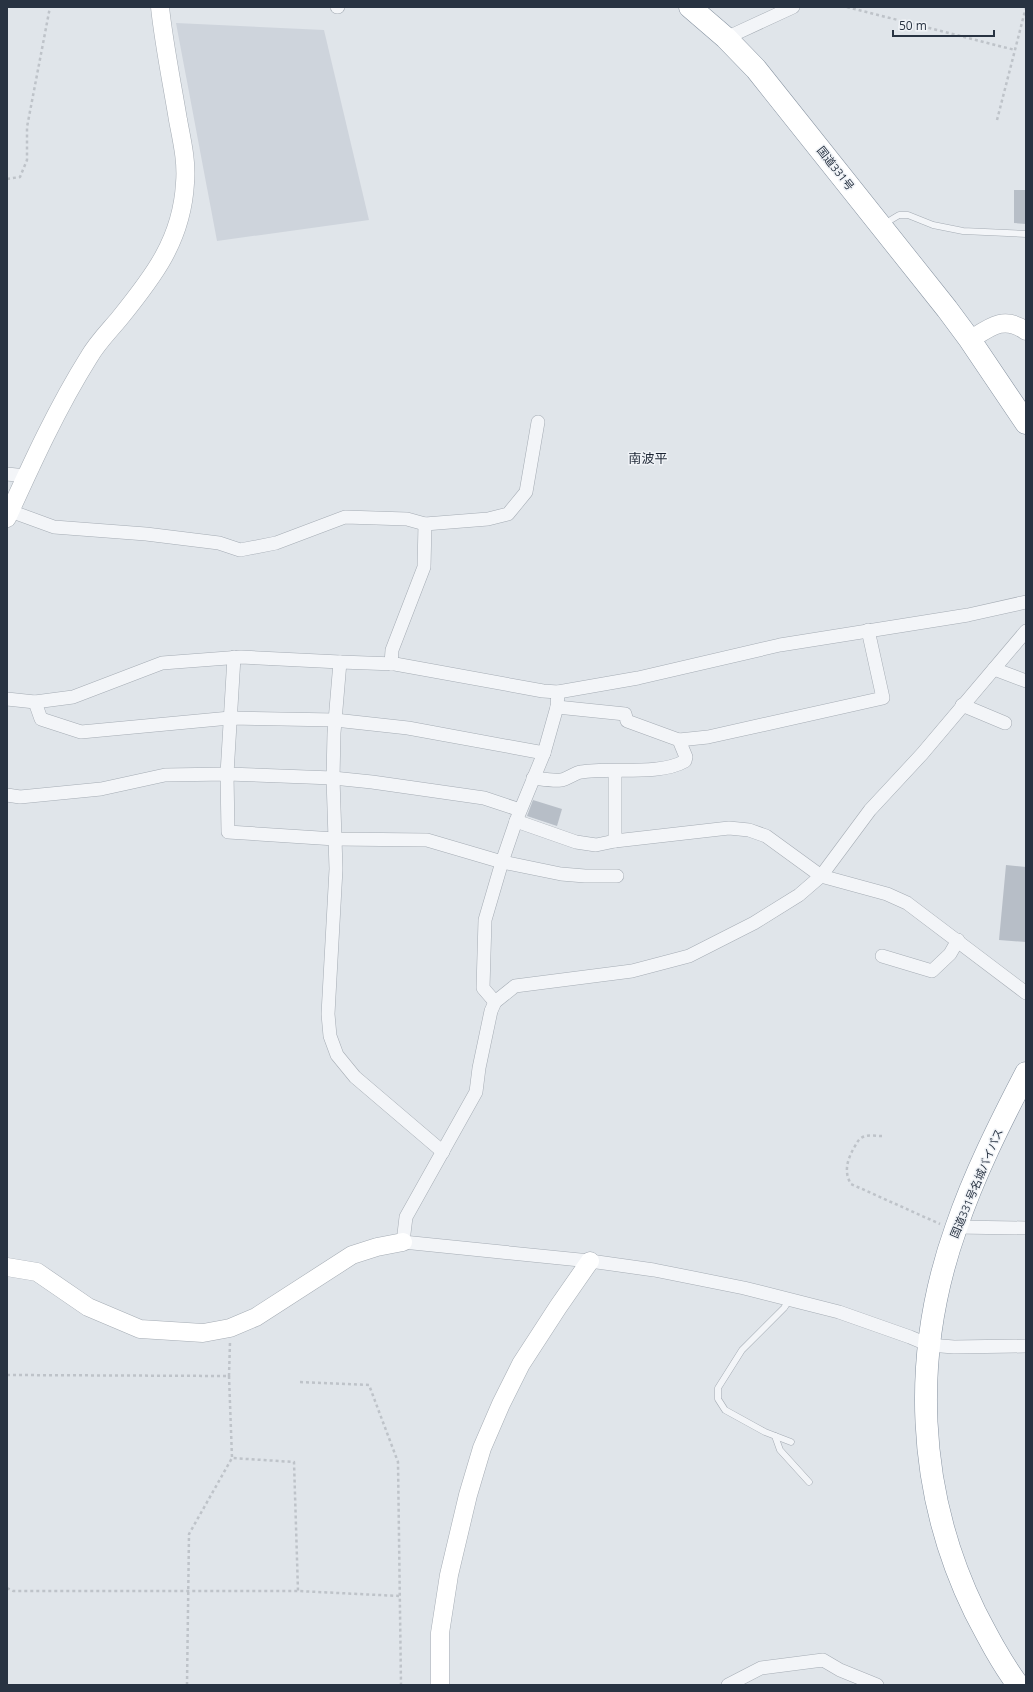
<svg xmlns="http://www.w3.org/2000/svg" width="1033" height="1692" font-family="'Open Sans','Noto Sans JP',sans-serif">
	<rect width="100%" height="100%" fill="#e0e5ea"/>
	<polygon fill="#ced4dc" points="176,23 324,30 369,220 217,241"/>
	<g fill="#b7bec7">
		<polygon points="1014,190 1026,190 1026,224 1014,223"/>
		<polygon points="533,800 562,809 557,826 527,816"/>
		<polygon points="1006,865 1026,867 1026,942 999,940"/>
	</g>
	<g fill="none" stroke-linecap="round" stroke-linejoin="round">
		<defs>
			<g id="lane">
				<polyline points="884,224 899,215 908,215 933,225 963,231 1026,234"/>
				<polyline points="790,1299 784,1308 742,1350 718,1388 718,1399 725,1410 765,1432 791,1442"/>
				<polyline points="775,1436 780,1450 809,1482"/>
			</g>
			<g id="street">
				<polyline points="337,7 338,7"/>
				<polyline points="726,38 793,7"/>
				<polyline points="7,474 26,476"/>
				<polyline points="10,511 54,527 146,534 219,543 240,550 276,543 345,517 407,519 425,524 488,519 508,514 526,492 538,422"/>
				<polyline points="1026,631 922,754 870,810 821,876 799,895 754,923 689,956 632,971 515,986 495,1002 491,1011 479,1068 476,1092 406,1217 403,1242 590,1261 654,1270 744,1288 839,1312 910,1337 929,1345 954,1347 1026,1346"/>
				<polyline points="234,657 227,774 228,832 335,839 427,840 502,862 561,874 585,876 617,876"/>
				<polyline points="340,662 334,733 333,778 336,869 328,1014 330,1036 337,1055 355,1077 443,1152"/>
				<polyline points="391,664 392,650 424,567 425,524"/>
				<polyline points="994,669 1026,681"/>
				<polyline points="7,699 35,702 73,697 162,663 241,657 340,662 395,664 543,691 558,692 638,678 780,645 968,615 1026,602"/>
				<polyline points="35,702 41,719 81,732 230,718 335,720 408,728 544,753"/>
				<polyline points="962,705 1005,723"/>
				<polyline points="679,740 708,737 883,698 868,630"/>
				<polyline points="615,771 615,841"/>
				<path d="M 533,778 C 542,779 553,781 561,780 C 568,779 574,773 581,772 C 610,767 659,776 685,761 L 686,757 L 679,740 L 627,721 L 625,714 L 557,707"/>
				<polyline points="7,795 20,797 101,789 165,775 227,774 333,778 372,782 484,798 520,810"/>
				<polyline points="516,821 576,842 596,845 615,841 729,828 749,830 766,836 821,876 887,894 907,903 1026,993"/>
				<polyline points="882,956 932,971 950,954 958,940"/>
				<polyline points="495,1002 483,988 485,920 502,862 516,821 544,753 557,707 558,692"/>
				<polyline points="956,1227 1026,1228"/>
				<polyline points="728,1685 761,1668 823,1660 840,1670 877,1685"/>
			</g>
			<g id="secondary">
				<path d="M 970,340 C 990,327 1004,315 1026,331"/>
				<path d="M 7,518 C 32,463 57,408 89,357 C 97,343 109,331 119,319 C 153,277 182,240 185,183 C 187,162 182,141 178,120 C 172,83 164,45 160,7"/>
				<polyline points="7,1267 37,1272 88,1307 140,1329 203,1333 230,1328 256,1317 352,1255 377,1247 403,1242"/>
				<polyline points="440,1685 440,1633 449,1575 468,1495 482,1448 501,1404 521,1364 558,1307 590,1261"/>
			</g>
			<g id="highway">
				<polyline points="690,7 726,38 756,69 947,309 970,340 1026,423"/>
				<path d="M 1018,1685 C 1001,1662 988,1637 975,1612 C 916,1491 911,1355 956,1228 C 974,1175 1000,1123 1026,1073"/>
			</g>
		</defs>
		<use href="#lane" stroke="#a5acb4" stroke-width="7"/>
		<use href="#street" stroke="#a5acb4" stroke-width="14"/>
		<use href="#secondary" stroke="#a5acb4" stroke-width="19"/>
		<use href="#highway" stroke="#8793a1" stroke-width="23"/>
		<g stroke="#bec3c9" stroke-width="2.5" stroke-dasharray="3 3" stroke-linecap="butt">
			<polyline points="847,7 1015,50"/>
			<polyline points="997,120 1026,7"/>
			<polyline points="7,179 20,177 27,160 27,127 50,7"/>
			<path d="M 882,1136 C 875,1136 867,1134 861,1138 C 858,1140 857,1143 855,1146 C 848,1158 843,1171 851,1184 L 940,1224"/>
			<polyline points="7,1375 229,1376 230,1342"/>
			<polyline points="229,1376 232,1458"/>
			<polyline points="300,1382 369,1385 398,1462 401,1685"/>
			<polyline points="7,1588 13,1591 298,1591 399,1596"/>
			<polyline points="187,1685 189,1534 232,1458 294,1462 298,1591"/>
		</g>
		<use href="#lane" stroke="#f3f5f8" stroke-width="6"/>
		<use href="#street" stroke="#f3f5f8" stroke-width="13"/>
		<use href="#secondary" stroke="#fff" stroke-width="18"/>
		<use href="#highway" stroke="#fff" stroke-width="22"/>
	</g>
	<g text-anchor="middle" dominant-baseline="central" stroke-width="3" stroke-linejoin="round" paint-order="stroke">
		<g font-size="11" fill="#283342" stroke="#f0f3f7">
			<text transform="translate(836 168) rotate(52)">国道331号</text>
			<text transform="translate(976 1183) rotate(-67)">国道331号名城バイパス</text>
		</g>
		<g font-size="13" fill="#1b2433" stroke="#f0f3f7">
			<text x="648" y="458">南波平</text>
		</g>
	</g>
	<rect width="1033" height="1692" fill="none" stroke="#283342" stroke-width="16"/>
	<path d="M893 30v6h101v-6" fill="none" stroke="#283342" stroke-width="2"/>
	<text x="899" y="30" font-size="12" fill="#283342" stroke="#f0f3f7" stroke-width="3" paint-order="stroke">50 m</text>
</svg>
